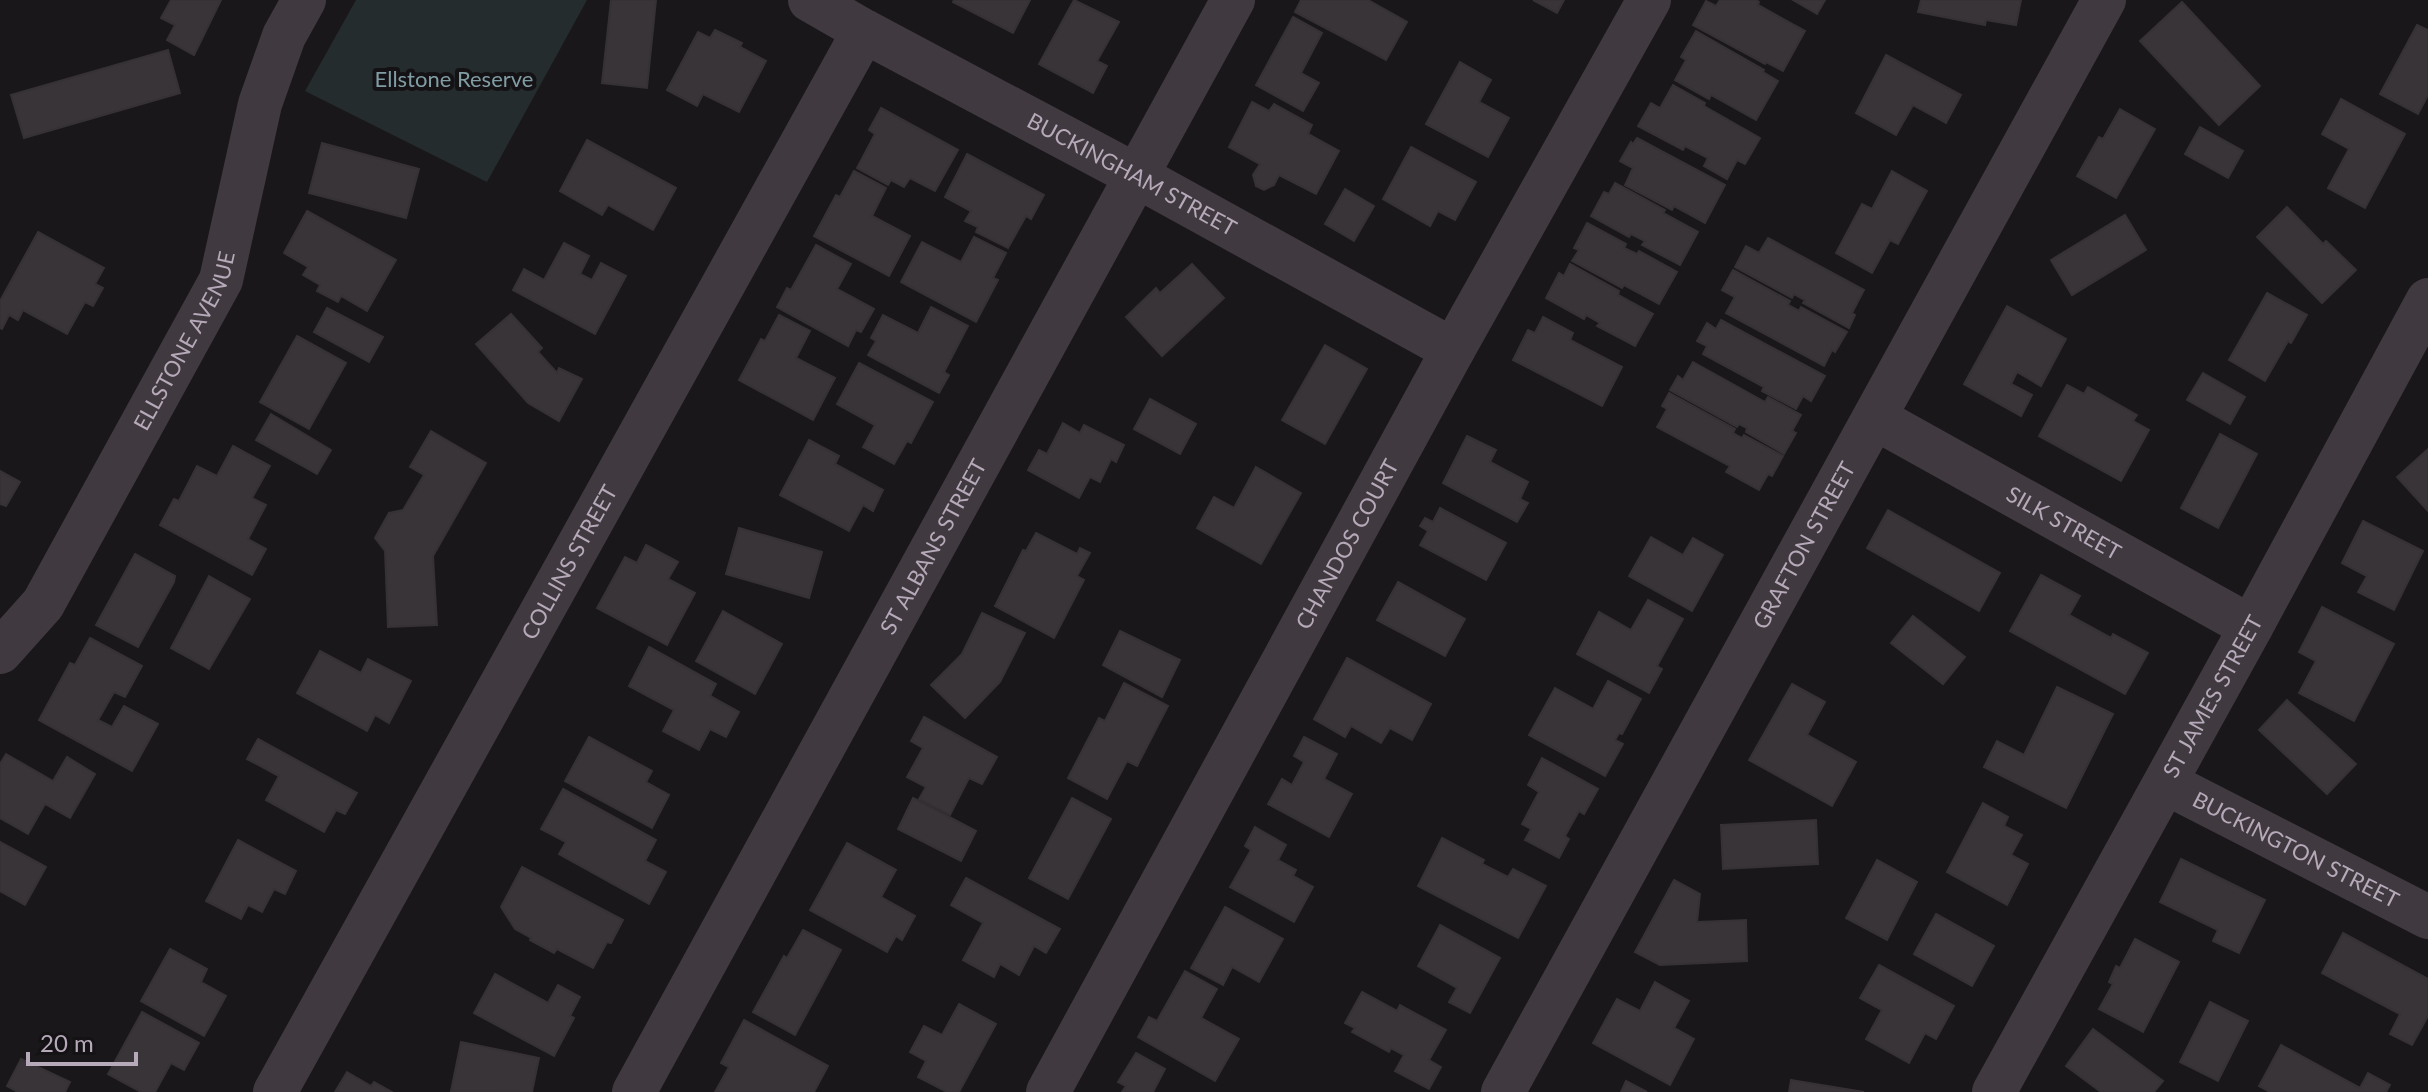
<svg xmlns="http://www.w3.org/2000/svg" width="2428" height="1092" viewBox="0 0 2428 1092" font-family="Lato,sans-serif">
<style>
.green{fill:#252c2e}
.building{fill:#383438;stroke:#353134;stroke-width:2}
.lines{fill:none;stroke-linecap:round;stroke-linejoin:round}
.minor{stroke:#403a40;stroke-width:44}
.labels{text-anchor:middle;stroke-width:8;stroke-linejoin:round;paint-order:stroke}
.park-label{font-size:22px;fill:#809da4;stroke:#141214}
.street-label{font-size:22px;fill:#b6a9b9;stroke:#141214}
</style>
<rect width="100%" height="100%" fill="#191719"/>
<!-- green -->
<polygon class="green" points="356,0 587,0 487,182 305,91"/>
<!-- building -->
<g class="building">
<polygon points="171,0 221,0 194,55 167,40 175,25 161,18"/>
<polygon points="611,0 656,0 647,88 602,83"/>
<polygon points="954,0 1030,0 1013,33 953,2"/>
<polygon points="1074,0 1119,22 1097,61 1107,66 1093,93 1039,64"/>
<polygon points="1301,0 1368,0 1407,22 1386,60 1295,12"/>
<polygon points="1533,0 1564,0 1557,13"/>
<polygon points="1720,0 1756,0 1759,2 1758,5 1805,31 1783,71 1766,62 1765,64 1693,25 1706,1 1716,6"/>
<polygon points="1793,0 1825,0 1817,14"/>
<polygon points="1921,0 2021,0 2016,25 1986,20 1985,25 1918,12"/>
<polygon points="2182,2 2260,86 2219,125 2140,41"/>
<polygon points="1293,17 1322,33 1301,73 1319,83 1303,111 1256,85"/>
<polygon points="2417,25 2428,30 2428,95 2418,114 2380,94"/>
<polygon points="715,30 742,43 740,47 766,61 739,112 703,94 697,106 667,90 698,32 710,38"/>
<polygon points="1696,31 1764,70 1763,72 1778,81 1756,120 1711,95 1709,99 1675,80 1686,60 1681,57"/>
<polygon points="168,50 180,93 24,138 11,95"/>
<polygon points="1886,55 1961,95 1946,123 1913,105 1896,135 1856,113"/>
<polygon points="1460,62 1491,80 1479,102 1509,118 1488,157 1426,124"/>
<polygon points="1673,85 1705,103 1704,106 1760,138 1745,164 1737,160 1727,179 1704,166 1708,158 1685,146 1683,150 1638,126 1651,103 1660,108"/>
<polygon points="2341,99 2405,134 2365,208 2328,188 2349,149 2322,134"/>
<polygon points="1252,102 1269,111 1274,104 1312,125 1308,134 1339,151 1316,194 1279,175 1274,185 1264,190 1256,186 1253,175 1260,164 1229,147"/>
<polygon points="881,108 958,150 935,191 910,178 904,187 891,180 888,185 857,168 875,134 869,130"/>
<polygon points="2120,109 2155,129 2116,198 2077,176 2099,137 2103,139"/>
<polygon points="2200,127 2243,151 2228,178 2185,154"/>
<polygon points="1637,138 1725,185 1705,223 1674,206 1672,210 1625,185 1633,168 1620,161 1631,142 1633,144"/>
<polygon points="587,140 676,188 653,230 608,205 602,215 560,191"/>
<polygon points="322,143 419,169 406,218 309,193"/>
<polygon points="1411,147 1476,182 1455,220 1438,211 1430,226 1383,199"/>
<polygon points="967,154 1044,195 1031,219 1026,216 1008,248 976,232 978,227 965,221 971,211 945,197"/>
<polygon points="854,171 886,188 872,216 910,236 889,276 814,236 836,195 840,197"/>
<polygon points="1892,171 1927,191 1898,244 1890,240 1872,273 1836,253 1862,204 1872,209"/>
<polygon points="1615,183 1665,210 1663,213 1698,232 1680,265 1642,245 1645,241 1631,234 1629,237 1591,216 1604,192 1609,194"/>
<polygon points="1345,189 1374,206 1354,241 1325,224"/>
<polygon points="2287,207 2323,244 2326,241 2356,270 2322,303 2257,237"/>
<polygon points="307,211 396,260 367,311 341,296 338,302 317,291 320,285 303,275 308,267 284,253"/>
<polygon points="2125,215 2146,250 2072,295 2051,260"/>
<polygon points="1587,223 1626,244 1624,248 1637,254 1639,251 1677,272 1659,304 1624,285 1622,288 1572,261 1579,250 1574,248"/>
<polygon points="38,232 104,268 95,284 103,288 93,306 85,302 67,334 23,310 18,320 9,315 2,329 0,328 0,301"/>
<polygon points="974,237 1006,253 993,278 998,280 976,322 901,282 922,242 961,262"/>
<polygon points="1768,238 1864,290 1852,313 1855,315 1849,328 1803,303 1805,300 1794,294 1792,298 1735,267 1746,246 1759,253"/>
<polygon points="564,243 589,256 580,274 592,280 601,263 626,276 595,334 513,290 524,269 544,280"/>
<polygon points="816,245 851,264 837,289 874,309 861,332 856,330 848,346 777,307 787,288 791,290"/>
<polygon points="1192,264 1224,298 1162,356 1126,317 1156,288 1160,293"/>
<polygon points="1570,264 1619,291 1618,295 1653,314 1635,346 1597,326 1600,323 1586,315 1584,319 1546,298 1559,273 1564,276"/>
<polygon points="1733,270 1790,301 1788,305 1799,311 1801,307 1847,332 1835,352 1832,350 1824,366 1726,313 1735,297 1722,290"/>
<polygon points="2267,293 2307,315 2291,343 2288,341 2265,381 2229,360"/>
<polygon points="2007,306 2066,339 2041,386 2017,372 2011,384 2032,395 2021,416 1964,384"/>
<polygon points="931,307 968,326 944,372 949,375 939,393 868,355 876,341 871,338 883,315 918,333"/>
<polygon points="327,308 383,337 369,362 314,332"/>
<polygon points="511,314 542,348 538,352 557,373 559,368 582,379 559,421 528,403 476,344"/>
<polygon points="779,315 810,331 796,358 835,378 813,420 739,380 761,339 765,341"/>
<polygon points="1543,317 1573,333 1570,340 1622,367 1602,406 1513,360 1528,330 1535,333"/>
<polygon points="1721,320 1825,376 1811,401 1803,396 1796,409 1762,391 1764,387 1703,354 1707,346 1697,341 1707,323 1716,329"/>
<polygon points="297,336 346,363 309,429 260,402"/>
<polygon points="1325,345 1367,369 1325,444 1282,420"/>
<polygon points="1693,362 1765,402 1768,397 1801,415 1792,431 1796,433 1784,454 1746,432 1747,428 1739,424 1737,427 1670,390 1678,376 1683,380"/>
<polygon points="859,363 933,402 911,443 907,441 894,464 863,447 875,425 837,404"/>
<polygon points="2203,373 2245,397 2230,424 2187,400"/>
<polygon points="2067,385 2084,394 2088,387 2137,415 2133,421 2149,430 2121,481 2039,436"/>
<polygon points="1669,393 1735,429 1733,433 1742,438 1744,435 1783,456 1772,476 1768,474 1759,490 1726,472 1730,466 1657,427 1667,409 1662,406"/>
<polygon points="1150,399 1196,424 1180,454 1134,429"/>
<polygon points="271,414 331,450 317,474 256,440"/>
<polygon points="1063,423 1080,433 1084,425 1124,445 1116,462 1111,459 1100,482 1090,477 1079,498 1028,470 1039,450 1047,454"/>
<polygon points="431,431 486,463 433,556 437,625 388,627 385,551 375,538 389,513 403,510 424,475 410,467"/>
<polygon points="2220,434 2257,454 2218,528 2181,508"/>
<polygon points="1467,436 1496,450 1490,462 1528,482 1520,499 1528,503 1517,522 1443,483"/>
<polygon points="809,440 839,456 835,464 883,490 873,511 863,505 849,531 780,495"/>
<polygon points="233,446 270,466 252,498 266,505 248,539 266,549 252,575 160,525 174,499 179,501 197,466 217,476"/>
<polygon points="2428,449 2428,511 2397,477"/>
<polygon points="1256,467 1301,493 1261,564 1197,528 1214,497 1234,508"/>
<polygon points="0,471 20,482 6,506 0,504"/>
<polygon points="1440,508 1506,543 1486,580 1420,545 1428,531 1420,526 1425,518 1433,522"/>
<polygon points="1888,510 2000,573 1979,611 1867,548"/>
<polygon points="2363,521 2423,551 2394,610 2358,592 2367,576 2342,563"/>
<polygon points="739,528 822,552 809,598 726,574"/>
<polygon points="1036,533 1077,554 1080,548 1090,553 1077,576 1084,580 1054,638 995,606 1023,550 1026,551"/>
<polygon points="1651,537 1683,555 1693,538 1723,555 1692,611 1629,576"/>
<polygon points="646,545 678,562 668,579 695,593 667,645 597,608 625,557 637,563"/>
<polygon points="135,554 175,576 174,582 138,647 96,625"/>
<polygon points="2041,575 2080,596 2069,615 2111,638 2113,634 2148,653 2125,694 2010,631"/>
<polygon points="209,576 250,599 209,669 171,648"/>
<polygon points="1398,582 1465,619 1445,656 1377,620"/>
<polygon points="1648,600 1683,619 1657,666 1662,669 1649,693 1577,654 1599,612 1631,630"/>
<polygon points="2322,607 2394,644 2354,721 2299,693 2316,661 2299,652"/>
<polygon points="723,611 782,644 755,694 696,661"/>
<polygon points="982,613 1025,633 1000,682 965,718 931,685 962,654"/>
<polygon points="1913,616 1965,657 1943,684 1891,643"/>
<polygon points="1120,631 1180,660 1162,697 1103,665"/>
<polygon points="90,638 142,666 125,697 114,692 98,720 112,727 124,706 158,724 132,771 39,720 70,663 75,665"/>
<polygon points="649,647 716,684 710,696 739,712 726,737 710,729 699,750 663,731 674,710 629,686"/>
<polygon points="320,651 361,673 368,659 411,681 389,723 375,715 367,731 297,693"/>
<polygon points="1347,658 1431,704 1412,740 1390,728 1381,743 1351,726 1345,737 1314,719"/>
<polygon points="1608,681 1641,699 1622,734 1619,733 1615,740 1623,744 1605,776 1529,735 1555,688 1593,709"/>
<polygon points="1124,683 1168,706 1137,766 1127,761 1107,799 1068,778 1099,718 1105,721"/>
<polygon points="1792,684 1825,702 1807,735 1856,762 1832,806 1749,760"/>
<polygon points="2057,687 2113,714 2066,808 1984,767 1997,741 2024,755"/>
<polygon points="2287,700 2356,764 2327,794 2259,730"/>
<polygon points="924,717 997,757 982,784 969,778 950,815 919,799 926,787 907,777 923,748 911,741"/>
<polygon points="589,737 652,771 646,782 669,795 652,828 565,781"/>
<polygon points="1304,737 1337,754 1324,779 1352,794 1329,837 1268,804 1282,779 1292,785 1304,762 1294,756"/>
<polygon points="258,739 357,793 345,814 336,810 324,832 266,800 279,776 247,759"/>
<polygon points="6,754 53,781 67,757 95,774 70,818 45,804 28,834 0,818 0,764"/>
<polygon points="1542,758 1598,789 1584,814 1579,811 1565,836 1569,839 1559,858 1525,840 1531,829 1522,824 1539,792 1528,785"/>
<polygon points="563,789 656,840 645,861 666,872 649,904 559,854 566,842 541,829"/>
<polygon points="913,798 976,831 961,861 898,829"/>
<polygon points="1072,798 1111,819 1068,899 1029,878"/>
<polygon points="1983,803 2008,817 2004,826 2022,835 2011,855 2028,864 2007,905 1947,872"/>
<polygon points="1816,820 1818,864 1723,869 1721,825"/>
<polygon points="1255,827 1286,845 1278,860 1296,870 1293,876 1313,887 1294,922 1230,887 1251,850 1245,846"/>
<polygon points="1442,838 1484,860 1482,864 1508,877 1513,869 1546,886 1518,938 1418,886"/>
<polygon points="238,840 296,871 285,894 274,889 262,912 248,905 241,919 206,901"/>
<polygon points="0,842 46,867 25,905 0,891"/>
<polygon points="847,843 896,870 881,897 915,916 902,940 896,936 887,952 810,910"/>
<polygon points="2181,859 2265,900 2239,953 2213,941 2218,930 2160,902"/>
<polygon points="1877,860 1917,882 1887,940 1846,918"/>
<polygon points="522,867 623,920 611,943 607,942 593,968 557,949 554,953 530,940 531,938 515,929 501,907"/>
<polygon points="966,878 1060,929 1046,953 1034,946 1019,975 1000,964 994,977 963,960 983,923 951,905"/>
<polygon points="1674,880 1700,894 1697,922 1746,920 1747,961 1660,965 1635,952"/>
<polygon points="1225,907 1283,939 1259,982 1232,967 1223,985 1191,968"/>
<polygon points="1936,914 1994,946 1972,986 1914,954"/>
<polygon points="1440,925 1500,958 1470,1013 1449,1002 1457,988 1418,966"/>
<polygon points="803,930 841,950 795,1035 753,1012 784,956 787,958"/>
<polygon points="2343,933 2428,979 2428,1016 2412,1045 2390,1034 2400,1014 2322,973"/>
<polygon points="2135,939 2179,962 2143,1032 2099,1009 2113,984 2109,982 2116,966 2120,968"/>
<polygon points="170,949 207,969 201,982 226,996 204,1036 141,1001"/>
<polygon points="1879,965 1954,1006 1936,1039 1925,1033 1909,1063 1866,1039 1882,1010 1860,998"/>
<polygon points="1185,971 1217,989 1201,1018 1239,1039 1215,1081 1138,1037 1149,1017 1157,1021"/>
<polygon points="495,974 548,1003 558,985 580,997 570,1016 574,1018 554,1056 474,1013"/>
<polygon points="1655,982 1689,1001 1674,1028 1694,1039 1670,1085 1593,1043 1617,999 1640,1011"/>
<polygon points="1362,992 1397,1011 1400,1005 1446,1030 1429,1060 1441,1067 1429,1089 1395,1071 1404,1055 1391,1048 1389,1052 1352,1032 1355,1028 1345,1023"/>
<polygon points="2210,1002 2248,1021 2218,1081 2180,1062"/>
<polygon points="959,1004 996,1024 959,1092 947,1092 918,1077 926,1061 910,1052 924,1026 942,1035"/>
<polygon points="142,1012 199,1043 184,1070 171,1063 155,1092 141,1092 108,1074"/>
<polygon points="744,1020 828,1066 814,1092 715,1092 729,1067 721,1063"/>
<polygon points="2093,1029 2163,1081 2154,1092 2101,1092 2066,1066"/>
<polygon points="461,1042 539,1058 532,1092 451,1091"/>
<polygon points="2281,1045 2360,1088 2368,1073 2390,1085 2386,1092 2270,1092 2259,1086"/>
<polygon points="1136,1053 1165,1069 1153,1092 1122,1092 1126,1086 1118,1082"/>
<polygon points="21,1059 70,1082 65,1092 18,1092 7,1086"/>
<polygon points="347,1072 371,1086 374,1082 392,1092 335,1092"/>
<polygon points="1791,1080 1864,1092 1789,1092"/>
<polygon points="1626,1081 1647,1092 1621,1092"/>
</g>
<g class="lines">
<!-- minor -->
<g class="minor">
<path id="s1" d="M810,0L864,31L1137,176L1453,350"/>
<path id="s2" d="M1875,418L2251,627"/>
<path id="s3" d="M0,652L43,604L221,280L260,104L284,36L304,0"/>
<path id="s4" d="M2166,783L2428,917"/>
<path id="s5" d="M275,1092L864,31"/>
<path id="s6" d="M634,1092L1233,0"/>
<path id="s7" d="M1048,1092L1453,350L1649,0"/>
<path id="s8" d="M1503,1092L2104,0"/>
<path id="s9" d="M1994,1092L2251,627L2428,300"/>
</g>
</g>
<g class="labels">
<!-- park labels -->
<g class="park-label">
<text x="454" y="87">Ellstone Reserve</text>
</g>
<!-- street labels -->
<g class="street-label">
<text dy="8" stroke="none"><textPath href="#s1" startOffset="366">BUCKINGHAM STREET</textPath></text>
<text dy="8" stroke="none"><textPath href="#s3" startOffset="364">ELLSTONE AVENUE</textPath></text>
<text dy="8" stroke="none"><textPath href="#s2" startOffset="216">SILK STREET</textPath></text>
<text dy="8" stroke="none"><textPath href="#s7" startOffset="624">CHANDOS COURT</textPath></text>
<text dy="8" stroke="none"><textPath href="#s6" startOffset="622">ST ALBANS STREET</textPath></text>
<text dy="8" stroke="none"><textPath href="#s8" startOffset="624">GRAFTON STREET</textPath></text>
<text dy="8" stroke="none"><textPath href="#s5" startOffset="606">COLLINS STREET</textPath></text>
<text dy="8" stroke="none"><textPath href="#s9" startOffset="452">ST JAMES STREET</textPath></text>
<text dy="8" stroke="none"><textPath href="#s4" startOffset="146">BUCKINGTON STREET</textPath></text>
</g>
</g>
<!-- scale -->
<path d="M28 1052v12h108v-12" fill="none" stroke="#b6a9b9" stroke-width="4"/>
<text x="40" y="1052" font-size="24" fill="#b6a9b9" stroke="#141214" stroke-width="6" paint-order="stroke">20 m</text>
</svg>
